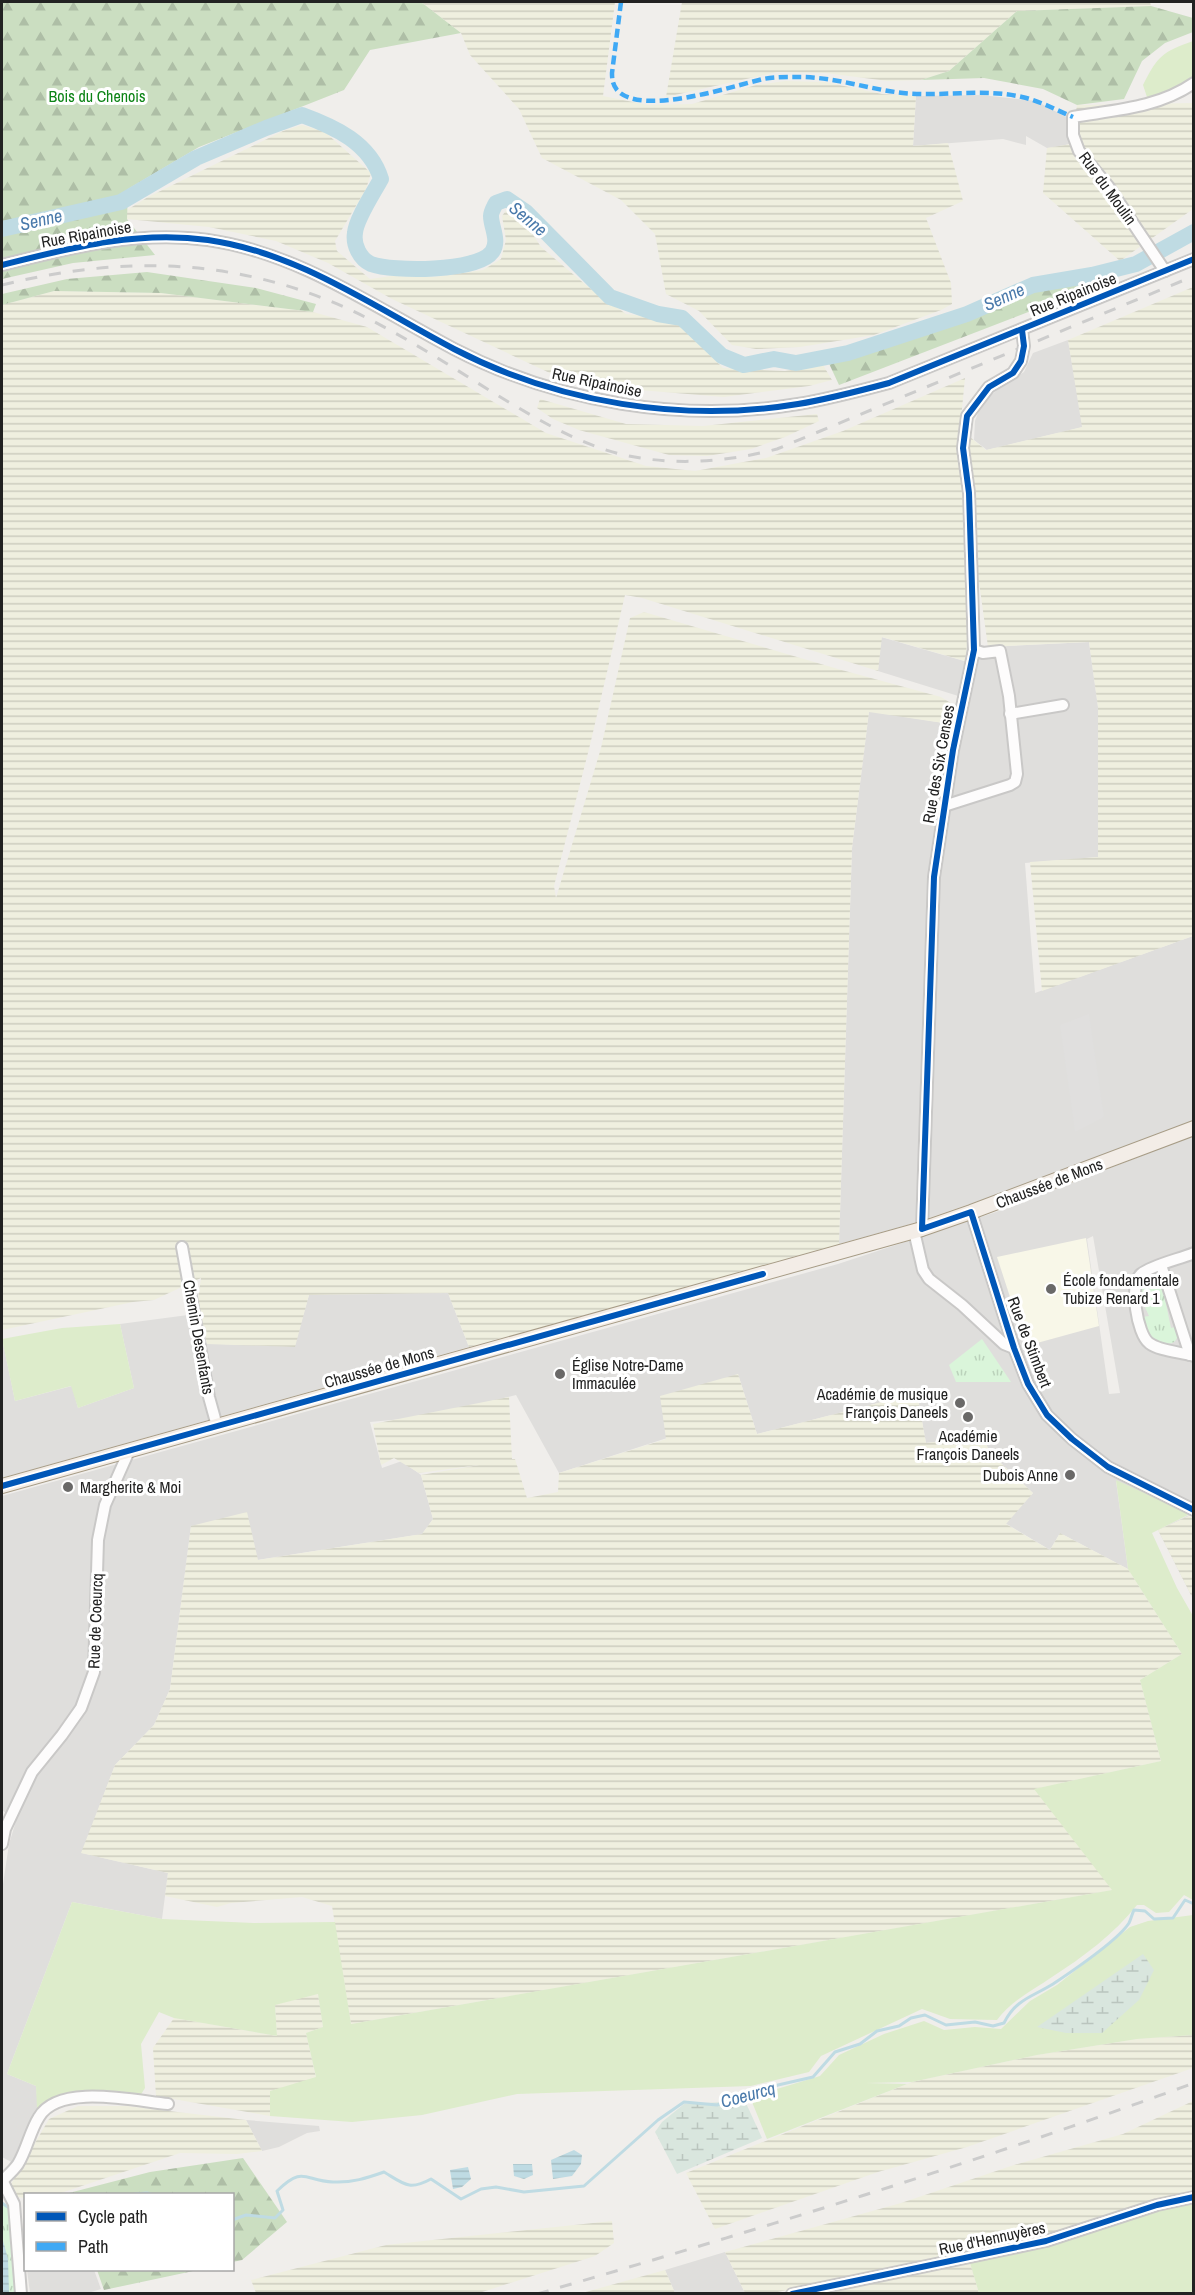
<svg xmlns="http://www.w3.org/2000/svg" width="1195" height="2295" viewBox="0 0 1195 2295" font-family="'Archivo Narrow',sans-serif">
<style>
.residential{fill:#dfdedc;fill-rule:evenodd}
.education{fill:#f8f7e8}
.farmland{fill:url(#farmland-rules)}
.grass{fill:#ddeccb}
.forest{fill:url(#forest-firs)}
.wetland{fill:url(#wetland-marsh)}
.park{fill:url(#park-tufts)}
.parking{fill:#e0dfde}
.water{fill:url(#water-rules)}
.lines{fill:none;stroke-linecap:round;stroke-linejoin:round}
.stream{stroke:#bfdbe3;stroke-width:3}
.river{stroke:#bfdbe3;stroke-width:16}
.minor-casing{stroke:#c9c8c7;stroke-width:14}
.major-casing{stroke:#a79c86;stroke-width:16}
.minor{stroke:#fdfcfc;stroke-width:10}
.major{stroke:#f3ede7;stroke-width:14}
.rail{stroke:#ccc;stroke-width:3;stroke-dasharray:12 12;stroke-linecap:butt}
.quiet{stroke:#3fa9f5;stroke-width:4.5;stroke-dasharray:9 4.5;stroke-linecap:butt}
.cycleway-casing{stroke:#fff;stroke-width:10}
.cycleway{stroke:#0057b8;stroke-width:6}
.poi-dot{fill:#6a6968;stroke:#fff;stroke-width:2}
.labels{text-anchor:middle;stroke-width:6;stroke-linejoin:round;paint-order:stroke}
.park-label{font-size:16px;fill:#0c8416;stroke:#fff}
.street-label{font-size:16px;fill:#222;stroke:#fff}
.poi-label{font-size:16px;fill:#222;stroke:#fff;text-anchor:start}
.water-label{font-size:18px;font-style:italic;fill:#4a7aab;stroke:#fff}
</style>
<defs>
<pattern id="farmland-rules" width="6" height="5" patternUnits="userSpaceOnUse" patternTransform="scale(1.5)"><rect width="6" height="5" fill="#efefdf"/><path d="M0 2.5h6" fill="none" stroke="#cdcdbf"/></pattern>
<pattern id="forest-firs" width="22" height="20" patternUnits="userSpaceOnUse" patternTransform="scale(1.5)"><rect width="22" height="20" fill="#cbdec1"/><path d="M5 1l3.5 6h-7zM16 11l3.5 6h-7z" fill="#aebea6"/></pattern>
<pattern id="wetland-marsh" width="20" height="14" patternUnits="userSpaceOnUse" patternTransform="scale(1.5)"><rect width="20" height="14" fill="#d9e6de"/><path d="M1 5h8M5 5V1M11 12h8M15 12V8" fill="none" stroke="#bac5be"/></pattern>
<pattern id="park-tufts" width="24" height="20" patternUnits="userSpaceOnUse" patternTransform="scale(1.5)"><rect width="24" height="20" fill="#daf5da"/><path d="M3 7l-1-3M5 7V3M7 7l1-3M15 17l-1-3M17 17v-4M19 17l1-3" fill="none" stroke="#bbd2bb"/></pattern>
<pattern id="water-rules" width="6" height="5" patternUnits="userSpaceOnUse" patternTransform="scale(1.5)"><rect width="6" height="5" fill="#bfdbe3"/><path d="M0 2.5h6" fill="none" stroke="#a4bcc2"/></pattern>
</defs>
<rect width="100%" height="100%" fill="#f0eeeb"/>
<!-- residential -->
<g class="residential">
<polygon points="981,95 1036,101 1068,118 1071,144 1047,148 1026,136 1026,145 1003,139 913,146 916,96"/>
<polygon points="1068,340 1083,427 987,450 974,440 975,421 982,403 997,390 1024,372 1033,353"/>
<polygon points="881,637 964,661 968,644 988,647 1089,642 1098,707 1098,857 1025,863 1035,993 1193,936 1193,1121 1028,1184 911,1224 839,1244 852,848 869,711 950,724 961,728 968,699 878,671"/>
<path d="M1193,1136V1599L1158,1530L1189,1515L1116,1481L1128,1569L1060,1533L1050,1550L1005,1523L1033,1493L989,1452L984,1436L926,1443L917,1393L757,1434L738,1374L667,1438L559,1473L516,1395L449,1411L402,1419L370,1422L382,1468L402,1461L421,1475L433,1519L422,1534L257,1560L191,1526L170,1689L154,1725L115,1765L82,1853L168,1873L162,1919L72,1902L7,2074L36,2086L39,2117L17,2165L2,2157V1891L9,1844L16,1821L2,1810V1496L838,1264L996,1212ZM1093,1236L1120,1393L1109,1394L1087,1239Z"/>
<polygon points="448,1293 469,1347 2,1478 2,1338 15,1401 72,1386 78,1408 134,1388 120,1324 188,1315 197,1343 294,1347 309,1295"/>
<polygon points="246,2120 319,2126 320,2131 307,2133 279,2147 262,2151"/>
<polygon points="725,2252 745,2293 675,2293 665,2270"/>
<polygon points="27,2270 94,2270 101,2289 88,2293 30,2293"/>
</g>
<!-- education -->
<polygon class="education" points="1086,1238 1099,1326 1026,1346 997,1257"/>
<!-- farmland -->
<g class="farmland">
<polygon points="421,2 615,2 603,96 648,105 692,104 756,85 785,81 825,82 882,94 916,96 913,146 948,143 963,201 926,218 951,283 952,304 941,310 874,335 800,347 756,349 732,345 699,311 666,294 655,234 621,200 542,158 519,109 470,55 461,33"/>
<polygon points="682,2 1150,2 1151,6 1017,11 949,71 921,80 888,81 825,73 777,72 666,97"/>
<polygon points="1193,103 1193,209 1120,261 1043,193 1047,148 1071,144 1077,105"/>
<polygon points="302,125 325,132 371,173 366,189 335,241 337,251 370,279 392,276 434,277 483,270 501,259 506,240 502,216 507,209 521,216 541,247 587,286 626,314 658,318 680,325 723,368 785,371 823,365 832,380 809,386 724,397 627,389 552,374 392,299 328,263 276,241 209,227 127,219 127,210 148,197 283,131"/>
<polygon points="1193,287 1193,936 1042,991 1030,862 1098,857 1098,707 1089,642 988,647 979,582 969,583 969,629 965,661 882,637 878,671 642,598 625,595 590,745 554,886 556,898 601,748 630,618 644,612 838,669 941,697 954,705 950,724 869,712 852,848 839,1244 469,1347 448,1293 309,1295 295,1347 207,1344 198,1299 201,1278 154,1300 133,1302 2,1330 2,305 54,291 161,293 313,312 367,327 546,433 646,466 695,471 766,458 843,431 965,378 960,429 986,450 1082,427 1068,340"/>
<polygon points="540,399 626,424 703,426 817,414 819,421 785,437 751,449 707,456 669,455 579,430 553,419 537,408"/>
<polygon points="738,1374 757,1434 917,1393 926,1443 984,1436 989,1452 1033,1493 1006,1524 1050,1550 1060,1533 1128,1569 1182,1654 1140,1680 1161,1761 1035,1789 1113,1890 351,2024 332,1906 302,1897 231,1903 217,1907 165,1896 168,1873 81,1853 115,1765 154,1725 170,1689 191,1526 247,1512 258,1560 422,1534 433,1519 421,1475 479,1465 419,1473 394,1458 381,1465 373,1424 509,1397 512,1459 515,1459 527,1498 558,1492 559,1473 666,1439 660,1396"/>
<polygon points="1191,1515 1194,1516 1193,1599 1158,1530"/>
<polygon points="318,1994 323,2027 306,2033 316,2078 271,2091 270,2116 156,2096 153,2048 174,2018 277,2036 275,2004"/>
<polygon points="1193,2035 1193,2068 967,2147 878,2172 715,2229 686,2173 912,2082 1037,2055 1137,2039"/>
<polygon points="1193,2101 1193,2193 1174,2196 1042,2236 773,2293 745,2293 725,2252 901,2203 1014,2165 1123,2134"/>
<polygon points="78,2106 126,2106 246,2120 262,2151 237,2154 180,2153 58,2194 26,2194 25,2198 18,2197 11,2184 49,2119"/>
<polygon points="612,2221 614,2243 595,2256 479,2293 256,2293 251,2280 386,2245"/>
<polygon points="970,2263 979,2293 824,2294 847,2288"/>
<polygon points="665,2270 675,2293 582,2293"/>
</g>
<!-- grass -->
<g class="grass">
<path d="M1193,41V79C1180,87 1163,99 1147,97L1143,85C1158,55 1163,52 1193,41Z"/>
<polygon points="120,1324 134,1388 78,1408 71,1386 15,1401 2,1339 62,1328"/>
<path d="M1116,1480L1190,1514L1152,1533L1177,1588L1193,1616V1900L1184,1895L1169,1912L1156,1913L1144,1905H1137C1114,1934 1083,1957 1052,1977C1033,1990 1011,2001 997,2020L950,2019L922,2009L821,2056L809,2072L751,2086L517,2094L422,2115L352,2122L270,2116V2091L316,2077L306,2033L323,2027L318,1994L275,2005L277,2036L174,2018L159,2012L141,2044L145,2088L140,2096L91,2090L58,2097L37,2109L36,2086L7,2074L72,1902L162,1919L254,1923L335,1922L351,2024L1112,1890L1034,1789L1161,1761L1140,1680L1182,1654L1128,1569Z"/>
<polygon points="1193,1915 1193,2035 1137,2039 1037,2055 912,2082 866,2083 907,2084 767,2139 750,2097 820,2076 839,2055 884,2034 924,2021 944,2030 975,2027 1001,2029 1030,2001 1057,1985 1130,1927 1148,1921"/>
<path d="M1193,2203V2293H979L970,2263C1014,2254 1058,2244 1100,2230C1132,2220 1161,2208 1193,2203Z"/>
</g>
<!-- forest -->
<g class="forest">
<polygon points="2,2 421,2 461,33 370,50 344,90 199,147 128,189 127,219 155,255 73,263 2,279"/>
<polygon points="1151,6 1193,18 1193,32 1165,43 1142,61 1124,99 1077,105 1043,89 984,78 921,80 949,71 1017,11"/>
<polygon points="147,272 256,288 316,304 313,312 161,293 54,291 2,305 2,294 67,279"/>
<polygon points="1109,281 839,385 826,357 1033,289"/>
<polygon points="243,2158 287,2222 242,2260 233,2262 232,2194 65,2194 150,2172"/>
<polygon points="97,2270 198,2270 104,2290"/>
</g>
<!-- wetland -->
<g class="wetland">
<polygon points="1143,1954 1154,1970 1139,2000 1102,2033 1066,2033 1037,2027"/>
<polygon points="745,2101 762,2138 677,2174 655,2132 662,2122 684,2104"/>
</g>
<!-- park -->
<g class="park">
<path d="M1152,1273L1160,1275L1171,1328L1178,1326C1181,1350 1162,1345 1149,1338L1142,1317L1149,1316L1139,1294L1141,1279Z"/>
<polygon points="982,1339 1011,1382 956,1382 949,1365"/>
<polygon points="2,2203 15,2215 21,2293 2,2293"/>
</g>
<!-- parking -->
<polygon class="parking" points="1089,1014 1104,1117 1075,1132 1060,1025"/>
<!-- water -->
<g class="water">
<polygon points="574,2150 582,2155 581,2164 572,2176 553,2179 551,2160"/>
<polygon points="513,2164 532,2164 533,2175 524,2179 514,2176"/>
<polygon points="468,2167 471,2179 462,2187 453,2189 450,2170"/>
<polygon points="2,2237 8,2259 9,2293 2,2293"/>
</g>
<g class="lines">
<!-- stream -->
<g class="stream">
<polyline points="135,2194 147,2193 151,2194"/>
<polyline points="2,2203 12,2210"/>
<path d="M232,2220L246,2215L275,2218L283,2210L277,2191C304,2165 304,2181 333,2182C352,2183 367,2178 384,2172C404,2184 409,2191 431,2179L461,2199L481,2189L496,2187L524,2192L584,2186L658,2120L684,2102L717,2105L778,2085L813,2077L835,2052L860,2044L877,2031L899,2026L911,2018L925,2015L946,2025L975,2022L993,2026L1004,2023C1016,1999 1032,1997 1053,1984C1071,1972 1118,1940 1129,1923C1131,1919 1132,1914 1134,1910L1145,1911L1154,1919L1173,1918L1185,1900L1194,1904"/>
</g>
<!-- river -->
<path class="river" d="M2,229L121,202L196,158L266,128L302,115C335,127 370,143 381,179C374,192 356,219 355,233C353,245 360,259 371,264C393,272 477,272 492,252C500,241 491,227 491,216C491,212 494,207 496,203L507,199L526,212L610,297L658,314L682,318L722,356L744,365L774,359L796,363L848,353L967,314L1033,285L1092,275L1136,264L1194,232"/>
<!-- minor casing -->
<g class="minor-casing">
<g id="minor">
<path d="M2,265C70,248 137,230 208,240C299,253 374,307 454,349C558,403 683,423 798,404C829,399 859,391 889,383L1194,259"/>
<path d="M1165,271L1108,186L1079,151L1073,135V117C1114,110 1158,108 1194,83"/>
<polyline points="1010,714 1063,705"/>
<polyline points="944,806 1010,785 1015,782 1017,774 1009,696 1000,651 983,653 974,650"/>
<polyline points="971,1212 1014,1348 1028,1384 1047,1415 1072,1439 1108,1467 1194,1510"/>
<polyline points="922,1229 934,877 953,750 974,650 969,493 963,448 967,416 989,387 1013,373 1021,361 1024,346 1022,330"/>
<polyline points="914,1231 923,1270 929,1279 962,1305 1004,1344 1014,1348"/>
<polyline points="182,1247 209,1397 217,1426"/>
<path d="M1194,1253C1180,1259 1152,1265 1141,1274C1129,1284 1137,1334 1149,1343C1159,1351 1181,1352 1194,1356"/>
<polyline points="1161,1265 1190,1355"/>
<polyline points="2,1844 5,1829 32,1772 62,1735 81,1708 94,1672 98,1540 105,1505 129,1451"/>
<polyline points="2,2180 14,2204 21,2294"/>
<path d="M2,2181C8,2175 14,2170 18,2164C27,2149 30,2131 39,2117C59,2083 135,2101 168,2104"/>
<polyline points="792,2294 1046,2241 1157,2205 1194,2197"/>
</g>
</g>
<!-- major casing -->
<g class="major-casing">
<polyline id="major" points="2,1486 922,1229 971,1212 1194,1128"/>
</g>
<!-- minor -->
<use href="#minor" class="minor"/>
<!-- major -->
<use href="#major" class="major"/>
<!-- rail -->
<g class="rail">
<path d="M2,285C119,256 231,257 344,307C397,331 447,364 497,395C537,419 578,444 624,455C675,466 727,462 777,449L1194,276"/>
<path d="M537,2294C758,2230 978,2162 1194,2083"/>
</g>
<!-- quiet -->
<path class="quiet" d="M621,2L612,73C612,80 613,85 617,90C641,117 733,86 763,79C774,77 785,77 795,77C832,76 867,89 903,93C942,97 983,88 1022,97C1040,101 1056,110 1073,117"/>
<!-- cycleway casing -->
<g class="cycleway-casing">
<g id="cycleway">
<path d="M2,265C70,248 137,230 208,240C299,253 374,307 454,349C558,403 683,423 798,404C829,399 859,391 889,383L1194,259"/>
<polyline points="1022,330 1024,346 1021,361 1013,373 989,387 967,416 963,448 969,493 974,650 953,750 934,877 922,1229 971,1212 1014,1348 1028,1384 1047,1415 1072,1439 1108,1467 1194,1510"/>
<polyline points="2,1486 763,1274"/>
<polyline points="792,2294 1046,2241 1157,2205 1194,2197"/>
</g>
</g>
<!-- cycleway -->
<use href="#cycleway" class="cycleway"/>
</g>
<!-- markers -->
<g class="poi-dot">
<circle cx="1051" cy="1289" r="6"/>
<circle cx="560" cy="1374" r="6"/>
<circle cx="960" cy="1403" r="6"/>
<circle cx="968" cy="1417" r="6"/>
<circle cx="1070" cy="1475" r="6"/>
<circle cx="68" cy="1487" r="6"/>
</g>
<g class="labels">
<!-- park labels -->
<g class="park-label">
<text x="97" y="102">Bois du Chenois</text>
</g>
<!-- street labels -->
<g class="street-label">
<text transform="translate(1108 188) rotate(54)" y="6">Rue du Moulin</text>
<text transform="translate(86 234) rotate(-10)" y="6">Rue Ripainoise</text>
<text transform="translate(1073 294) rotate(-22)" y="6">Rue Ripainoise</text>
<text transform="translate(597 382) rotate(12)" y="6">Rue Ripainoise</text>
<text transform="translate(938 764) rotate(-80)" y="6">Rue des Six Censes</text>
<text transform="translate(1049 1183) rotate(-21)" y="6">Chaussée de Mons</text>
<text transform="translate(199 1337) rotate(80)" y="6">Chemin Desenfants</text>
<text transform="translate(1030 1342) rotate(69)" y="6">Rue de Stimbert</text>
<text transform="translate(379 1367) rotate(-16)" y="6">Chaussée de Mons</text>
<text transform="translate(95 1621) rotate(-88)" y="6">Rue de Coeurcq</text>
<text transform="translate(992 2238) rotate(-12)" y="6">Rue d'Hennuyères</text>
</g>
<!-- poi labels -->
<g class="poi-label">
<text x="1063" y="1286">École fondamentale<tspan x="1063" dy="18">Tubize Renard 1</tspan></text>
<text x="572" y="1371">Église Notre-Dame<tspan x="572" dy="18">Immaculée</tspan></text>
<text x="948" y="1400" text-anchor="end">Académie de musique<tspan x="948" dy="18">François Daneels</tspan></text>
<text x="968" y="1442" text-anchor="middle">Académie<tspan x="968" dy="18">François Daneels</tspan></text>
<text x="1058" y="1481" text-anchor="end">Dubois Anne</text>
<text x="80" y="1493">Margherite &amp; Moi</text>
</g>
<!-- water labels -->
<g class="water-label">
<text transform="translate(528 219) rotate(40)" y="6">Senne</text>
<text transform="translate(41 220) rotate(-13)" y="6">Senne</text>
<text transform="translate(1004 297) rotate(-24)" y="6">Senne</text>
<text transform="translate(748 2095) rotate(-15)" y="6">Coeurcq</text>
</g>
</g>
<!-- border -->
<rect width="1195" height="2295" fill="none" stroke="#222222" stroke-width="6"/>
<!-- legend -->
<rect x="24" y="2193" width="210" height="78" fill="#ffffff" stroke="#a7a7a7" stroke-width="1.5"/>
<rect x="36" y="2212" width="30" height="9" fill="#0057b8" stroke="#a7a7a7" stroke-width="1.5"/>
<text x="78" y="2223" font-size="18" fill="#222222">Cycle path</text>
<rect x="36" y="2242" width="30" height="9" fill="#3fa9f5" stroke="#a7a7a7" stroke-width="1.5"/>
<text x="78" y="2253" font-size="18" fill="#222222">Path</text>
</svg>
